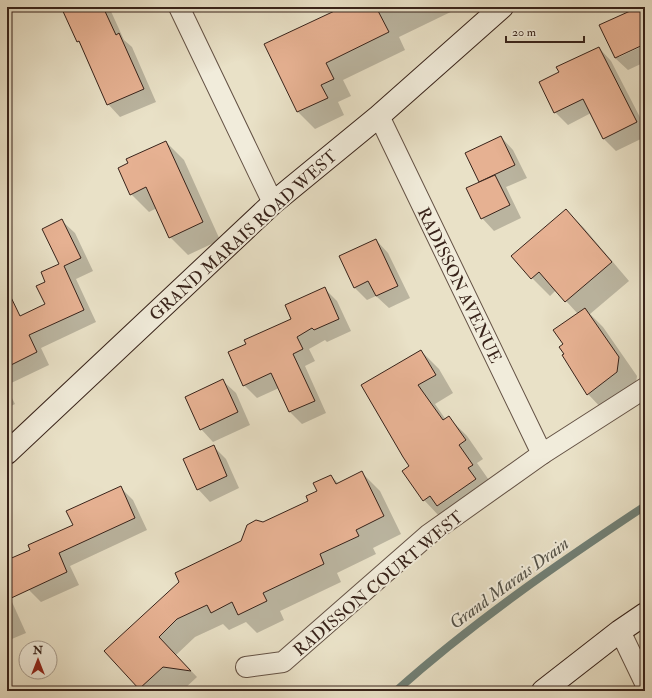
<svg xmlns="http://www.w3.org/2000/svg" width="652" height="698" viewBox="0 0 652 698" font-family="'IM FELL Double Pica',serif">
<style>
.shadow{fill:#0003}
.lines{fill:none;stroke-linecap:round;stroke-linejoin:round}
.stream{stroke:#718076;stroke-width:8}
.building{fill:#e6b192;stroke:#38231a}
.street-casing{stroke:#645245;stroke-width:22}
.secondary-casing{stroke:#38231a;stroke-width:24}
.street{stroke:#f1ecdb;stroke-width:20}
.secondary{stroke:#f1ecdb;stroke-width:22}
.labels{text-anchor:middle;stroke-width:4;stroke-linejoin:round;paint-order:stroke}
.street-label{font-size:17px;fill:#38231a;stroke:#f1ecdb}
.water-label{font-size:18px;font-style:italic;fill:#545248;stroke:#f1ecdb}
</style>
<rect width="100%" height="100%" fill="#e9e1c7"/>
<filter id="stains"><feTurbulence type="fractalNoise" baseFrequency=".005" numOctaves="4"/><feColorMatrix values="0 0 0 0 .2 0 0 0 0 .09 0 0 0 0 .02 0 0 0 .5 -.17"/></filter>
<radialGradient id="worn" r=".72"><stop offset=".6" stop-color="#630" stop-opacity="0"/><stop offset="1" stop-color="#630" stop-opacity=".3"/></radialGradient>
<!-- shadow -->
<g class="shadow">
<polygon points="62,7 109,7 124,40 132,47 156,102 120,117 108,104 81,45 78,41"/>
<polygon points="256,7 270,7 261,11"/>
<polygon points="339,7 461,7 399,37 405,50 343,80 351,96 338,102 344,115 315,129 298,112 266,45 341,9"/>
<polygon points="630,7 645,7 645,43 619,55 619,57 645,45 645,62 628,70 615,58 600,26 632,11"/>
<polygon points="599,48 611,61 645,127 645,137 616,151 604,139 591,113 568,125 555,112 560,72"/>
<polygon points="501,137 513,150 527,178 506,187 521,218 494,231 482,218 481,182 480,181"/>
<polygon points="166,142 184,160 220,240 188,255 170,237 157,208 149,212 131,194 129,163"/>
<polygon points="566,210 584,228 629,281 590,314 603,327 637,376 635,390 605,412 588,394 565,354 564,344 578,314 556,290 550,296 532,278"/>
<polygon points="62,221 75,233 93,271 76,279 96,322 41,348 49,365 7,385 7,323 46,305 46,282 60,264"/>
<polygon points="376,240 388,253 410,298 389,308 376,296 367,300 354,287"/>
<polygon points="324,288 337,301 351,331 327,342 325,340 309,349 315,361 305,366 326,413 302,424 290,412 279,388 257,398 244,385 247,345 293,319"/>
<polygon points="421,351 439,369 453,393 435,404 446,420 449,418 467,436 483,459 477,463 491,483 441,518 424,500 410,466"/>
<polygon points="223,381 236,393 250,425 213,442 201,429"/>
<polygon points="7,388 15,404 7,408"/>
<polygon points="213,446 226,459 239,488 210,502 198,489"/>
<polygon points="362,473 380,491 401,534 373,548 376,554 337,573 341,582 280,611 284,620 257,633 246,622 229,630 223,624 195,637 176,655 197,677 182,691 142,691 105,651 263,523 310,501 331,476 339,484"/>
<polygon points="120,487 133,500 147,530 70,566 79,585 41,602 29,590 74,526"/>
<polygon points="7,597 12,602 26,633 7,641"/>
</g>
<g class="lines">
<!-- stream -->
<path class="stream" d="M396,691C473,622 559,563 645,506"/>
</g>
<!-- building -->
<g class="building">
<polygon points="61,7 103,7 116,35 119,33 144,89 107,105 79,41 77,42"/>
<polygon points="343,7 376,7 389,32 326,63 334,79 321,85 328,98 297,112 264,44"/>
<polygon points="639,7 645,7 645,44 615,58 599,25"/>
<polygon points="599,47 637,122 603,139 583,99 554,113 539,82 559,72 556,67"/>
<polygon points="501,136 515,165 479,182 465,153"/>
<polygon points="166,141 203,222 169,238 146,187 130,195 118,168 128,163 126,159"/>
<polygon points="495,175 510,205 481,219 466,188"/>
<polygon points="566,209 612,262 565,302 539,272 531,279 511,256"/>
<polygon points="62,219 81,258 64,266 84,310 29,335 37,352 7,367 7,289 20,316 45,304 36,286 45,282 41,272 59,264 42,229"/>
<polygon points="376,239 398,286 376,296 368,281 354,288 339,256"/>
<polygon points="325,287 339,319 314,330 312,328 297,337 303,349 293,354 315,401 289,412 271,373 243,386 228,352 246,344 244,340 291,319 285,305"/>
<polygon points="585,308 619,357 617,372 587,395 562,355 564,354 559,347 563,344 553,330"/>
<polygon points="421,350 436,375 418,385 443,420 449,416 466,440 459,445 473,465 468,468 476,479 437,506 430,496 423,501 402,471 409,466 403,457 361,385"/>
<polygon points="223,379 238,412 200,430 185,397"/>
<polygon points="214,445 227,476 197,490 183,459"/>
<polygon points="362,471 384,516 356,530 359,536 320,554 324,564 263,593 267,601 238,615 232,602 211,613 207,605 177,619 159,637 191,671 163,667 139,689 104,651 179,582 175,573 241,541 247,525 256,520 263,522 308,501 306,496 317,491 313,483 331,475 336,484"/>
<polygon points="121,486 135,518 59,553 67,572 7,600 7,560 30,550 28,545 73,525 66,511"/>
</g>
<g class="lines">
<!-- street casing -->
<g class="street-casing">
<g id="street">
<polyline points="179,7 273,203"/>
<polyline points="379,116 542,454"/>
<polyline points="620,631 645,683"/>
<polyline points="246,667 283,662 428,535 542,454 645,388"/>
</g>
</g>
<!-- secondary casing -->
<g class="secondary-casing">
<g id="secondary">
<polyline points="7,453 273,203 379,116 502,7"/>
<polyline points="543,691 620,631 645,614"/>
</g>
</g>
<!-- street -->
<use href="#street" class="street"/>
<!-- secondary -->
<use href="#secondary" class="secondary"/>
</g>
<g class="labels">
<!-- street labels -->
<g class="street-label">
<text transform="translate(243 235) rotate(-42)" y="6">GRAND MARAIS ROAD WEST</text>
<text transform="translate(460 285) rotate(64)" y="6">RADISSON AVENUE</text>
<text transform="translate(378 583) rotate(-40)" y="6">RADISSON COURT WEST</text>
</g>
<!-- water labels -->
<g class="water-label">
<text transform="translate(509 583) rotate(-36)" y="6">Grand Marais Drain</text>
</g>
</g>
<!-- margin -->
<rect width="652" height="698" fill="none" stroke="#e9e1c7" stroke-width="24"/>
<rect x="8" y="8" width="636" height="682" fill="none" stroke="#38231a" stroke-width="2"/>
<rect x="12" y="12" width="628" height="674" fill="none" stroke="#38231a"/>
<!-- north arrow -->
<g transform="translate(38 660)"><circle r="19" fill="#f1ecdb" stroke="#a79c8e"/>
<path d="M0-3L7 15L0 10L-7 15Z" fill="#8f2418"/>
<text y="-6" font-size="11" font-weight="bold" text-anchor="middle" fill="#38231a">N</text>
</g>
<!-- scale -->
<path d="M506 36v6h78v-6" fill="none" stroke="#38231a" stroke-width="2"/>
<text x="512" y="36" font-size="12" fill="#38231a" stroke="#f1ecdb" stroke-width="3" paint-order="stroke">20 m</text>
<rect width="100%" height="100%" filter="url(#stains)"/>
<rect width="100%" height="100%" fill="url(#worn)"/>
</svg>
